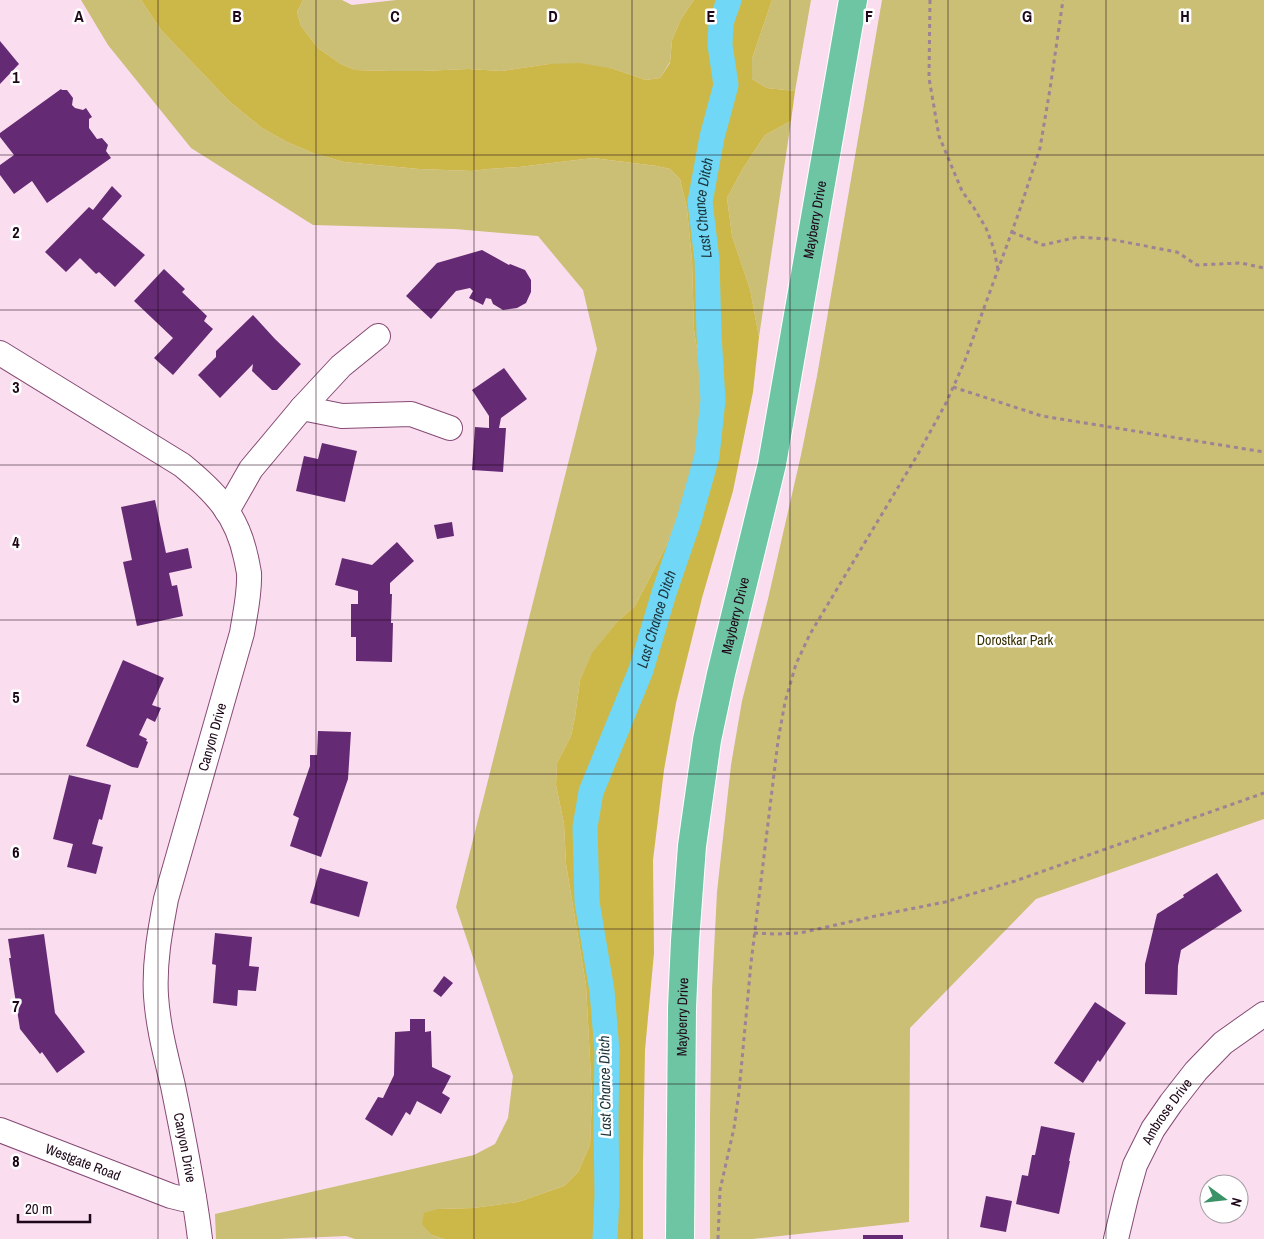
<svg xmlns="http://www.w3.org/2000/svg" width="1264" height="1239" viewBox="0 0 1264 1239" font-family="'Archivo Narrow',sans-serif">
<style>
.green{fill:#cbbe75}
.forest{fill:#ccb848}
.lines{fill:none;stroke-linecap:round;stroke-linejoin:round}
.canal{stroke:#70d8f6;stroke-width:25}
.building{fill:#652a74}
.minor-casing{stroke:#864a74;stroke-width:26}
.major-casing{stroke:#fff;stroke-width:30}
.path{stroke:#9d8395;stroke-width:3;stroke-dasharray:4 4;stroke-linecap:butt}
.minor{stroke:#fff;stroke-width:24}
.major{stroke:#6ec5a3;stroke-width:28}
.grid{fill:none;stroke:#1e0718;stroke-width:1;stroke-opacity:0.55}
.labels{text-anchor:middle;stroke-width:5;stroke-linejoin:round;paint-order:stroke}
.street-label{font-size:14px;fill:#1e0718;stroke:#fff}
.park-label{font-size:14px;fill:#393100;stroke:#fff}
.water-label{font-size:15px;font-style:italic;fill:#1d353c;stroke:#fff}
.grid-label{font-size:16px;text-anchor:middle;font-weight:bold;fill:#1e0718;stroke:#fff;stroke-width:5;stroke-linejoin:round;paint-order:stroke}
</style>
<rect width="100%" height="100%" fill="#fadef0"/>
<!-- green -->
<g class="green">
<polygon points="81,0 141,0 161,30 230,102 262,128 287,142 313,153 344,162 419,169 472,171 488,169 519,167 593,158 657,166 670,169 680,179 687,209 692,261 694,330 700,369 704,412 699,459 666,546 635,606 617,622 592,654 580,680 575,717 571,736 557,763 556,785 564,824 566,864 586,985 592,1097 590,1145 578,1172 564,1186 518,1202 473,1208 438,1209 432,1235 444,1239 355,1239 346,1236 279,1239 216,1239 215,1214 474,1155 495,1144 508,1118 513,1076 456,907 597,349 583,290 538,236 455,229 313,225 191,148 108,45"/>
<polygon points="303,0 342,0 352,5 396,0 694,0 681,19 672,40 670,62 660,78 646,80 614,69 549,64 502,71 468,69 421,71 390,71 355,70 341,64 318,48 301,26 297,12"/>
<polygon points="772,0 811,0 795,91 767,88 752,79 752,59"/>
<polygon points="882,0 1264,0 1264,819 1036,899 910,1028 909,1222 752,1239 710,1239 710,1118 712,990 717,892 731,765 742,701 768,599 801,455 817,376"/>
<polygon points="791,121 759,337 750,289 732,236 727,198 742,170 765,135"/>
</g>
<!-- forest -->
<polygon class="forest" points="141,0 303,0 297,12 301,26 318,48 341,64 355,70 390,71 421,71 468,69 502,71 549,64 580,63 614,69 646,80 660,78 670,63 672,40 681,19 694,0 772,0 752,59 752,79 767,88 795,91 791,121 765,135 742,170 727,198 732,236 750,289 759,337 753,392 733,491 702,598 676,703 664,770 653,860 654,953 645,1050 643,1162 643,1239 444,1239 432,1235 422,1224 424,1213 438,1209 473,1208 518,1202 564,1186 578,1172 590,1145 592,1097 586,985 566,864 564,824 556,785 557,763 571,736 575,717 580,680 592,653 617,622 635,606 666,546 699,459 704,412 700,369 694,330 692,261 687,209 680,179 670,169 657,166 593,158 519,167 488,169 472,171 419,169 344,162 313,153 287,142 262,128 230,102 161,30"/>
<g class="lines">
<!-- canal -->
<path class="canal" id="s1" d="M605,1239L607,1195L606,1120L607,1051L602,991L587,902L585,827L591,792L641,670L664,593L689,520L707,456L713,400L709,335L707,260L700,202L712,137L726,85L720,45L721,23L729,0"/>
</g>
<!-- building -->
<g class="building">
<polygon points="0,41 19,64 0,84"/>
<polygon points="61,89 62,90 67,90 73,98 72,105 75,108 83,110 86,108 92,117 89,119 89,128 97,139 102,138 108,145 106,151 111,158 47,203 32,181 14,194 0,175 0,165 14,155 0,137 0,133"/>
<polygon points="112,186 122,196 102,219 145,255 115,287 99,272 96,274 80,258 66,272 45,252 89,207 93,210"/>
<polygon points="482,250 509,265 510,264 525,270 531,280 531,292 526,303 517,308 503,310 493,304 491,299 486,298 483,305 469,298 473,291 470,288 456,291 431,319 406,296 437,263"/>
<polygon points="164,269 185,289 182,292 207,316 204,321 213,329 173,375 154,358 173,338 134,301"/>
<polygon points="253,315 275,339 301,364 277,390 272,390 252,371 253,364 220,398 198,375 216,357 216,351"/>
<polygon points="504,368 527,399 501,418 499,428 506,428 503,472 472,470 475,427 489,428 489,416 472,390"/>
<polygon points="322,443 357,451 345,502 296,491 304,456 318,459"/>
<polygon points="155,500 166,553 188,548 192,568 169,573 172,586 177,585 183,616 137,626 123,562 132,560 121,507"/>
<polygon points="452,522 454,536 437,539 434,525"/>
<polygon points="397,542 414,561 390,583 390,594 392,594 391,623 393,623 392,662 356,661 356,637 351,637 351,604 358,604 358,591 335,585 342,558 372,565"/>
<polygon points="123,660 164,678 152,705 161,708 155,722 147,718 139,735 147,739 146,741 148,742 138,768 132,767 86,746"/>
<polygon points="318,731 351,732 348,779 321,857 290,846 299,818 293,815 310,766 310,755 317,755"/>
<polygon points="69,775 111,785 102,820 99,819 92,844 103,847 96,874 67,867 73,844 53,839"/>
<polygon points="320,868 368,882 359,917 310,903"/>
<polygon points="1217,873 1242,911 1181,950 1178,966 1177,995 1145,994 1145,964 1157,914 1184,897 1183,895"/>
<polygon points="215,933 252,937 249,966 259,967 256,991 238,990 237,1006 213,1003 216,965 212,964"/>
<polygon points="44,934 55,1013 85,1052 57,1073 42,1052 40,1054 20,1029 9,958 11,958 8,939"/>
<polygon points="444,976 453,983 441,997 433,991"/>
<polygon points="1095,1002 1126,1023 1100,1062 1098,1060 1083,1083 1054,1063"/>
<polygon points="410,1019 425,1019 425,1032 431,1031 432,1067 451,1076 442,1093 450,1098 441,1114 417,1101 410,1115 406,1112 392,1136 365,1119 378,1097 383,1098 394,1075 395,1032 410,1031"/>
<polygon points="1041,1126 1075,1133 1069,1161 1070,1161 1059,1214 1016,1204 1022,1175 1028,1176 1032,1155 1035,1155"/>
<polygon points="986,1196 1012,1201 1006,1232 980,1227"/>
<rect x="863" y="1235" width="40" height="4"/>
</g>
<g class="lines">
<!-- minor casing -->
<g class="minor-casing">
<g id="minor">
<path id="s2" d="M0,353L182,465C215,492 237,514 246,558C247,562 248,568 249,573C250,593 245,614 242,633L166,899C160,931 154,963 156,996C158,1027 166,1056 173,1086C183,1136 194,1188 200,1239"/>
<polyline points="302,408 342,416 411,414 450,428"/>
<polyline points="227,511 251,469 302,408 341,366 378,336"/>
<path id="s3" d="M0,1130L171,1196L183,1199L194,1198"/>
<path id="s4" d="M1116,1239L1126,1197L1135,1165L1153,1129L1171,1103L1196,1071L1223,1043L1264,1014"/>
</g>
</g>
<!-- major casing -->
<g class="major-casing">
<g id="major">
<path id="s5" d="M680,1239L682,1008L685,941L692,846L707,740L721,674L772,464L853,0"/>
</g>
</g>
<!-- path -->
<g class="path">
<polyline points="930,0 929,78 939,136 962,191 974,208 986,228 994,249 998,270"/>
<polyline points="1012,232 1043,245 1078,237 1109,239 1177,252 1197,265 1241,263 1264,268"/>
<polyline points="953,387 1042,416 1264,452"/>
<polyline points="754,933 775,934 800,933 880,915 945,902 1015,881 1264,793"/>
<polyline points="718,1239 720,1190 734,1128 739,1092 751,963 778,741 785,702 796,664 810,634 918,454 946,403 964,363 1019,212 1040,148 1050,89 1063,0"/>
</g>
<!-- minor -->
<use href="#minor" class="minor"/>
<!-- major -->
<use href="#major" class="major"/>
</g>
<!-- grid -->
<path class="grid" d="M158,0V1239M316,0V1239M474,0V1239M632,0V1239M790,0V1239M948,0V1239M1106,0V1239M0,155H1264M0,310H1264M0,465H1264M0,620H1264M0,774H1264M0,929H1264M0,1084H1264"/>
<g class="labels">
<!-- street labels -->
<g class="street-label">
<text dy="5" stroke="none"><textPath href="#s5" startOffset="1032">Mayberry Drive</textPath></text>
<text dy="5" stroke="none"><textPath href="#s5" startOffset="628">Mayberry Drive</textPath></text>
<text transform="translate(212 737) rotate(-74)" y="5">Canyon Drive</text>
<text dy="5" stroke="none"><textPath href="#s5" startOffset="222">Mayberry Drive</textPath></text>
<text dy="5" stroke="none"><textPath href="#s4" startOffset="139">Ambrose Drive</textPath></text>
<text dy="5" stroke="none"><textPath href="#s2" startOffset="934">Canyon Drive</textPath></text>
<text dy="5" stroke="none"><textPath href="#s3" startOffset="89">Westgate Road</textPath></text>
</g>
<!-- park labels -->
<g class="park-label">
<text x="1015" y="645">Dorostkar Park</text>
</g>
<!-- water labels -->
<g class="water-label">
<text dy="5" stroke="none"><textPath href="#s1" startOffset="1054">Last Chance Ditch</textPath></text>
<text dy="5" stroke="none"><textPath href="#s1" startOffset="634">Last Chance Ditch</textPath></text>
<text transform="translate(605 1086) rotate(-91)" y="5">Last Chance Ditch</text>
</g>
</g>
<g class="grid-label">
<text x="79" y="22">A</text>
<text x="237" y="22">B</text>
<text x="395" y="22">C</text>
<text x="553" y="22">D</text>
<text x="711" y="22">E</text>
<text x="869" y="22">F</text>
<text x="1027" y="22">G</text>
<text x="1185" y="22">H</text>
<text x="16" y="83">1</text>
<text x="16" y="238">2</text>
<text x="16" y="393">3</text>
<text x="16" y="548">4</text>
<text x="16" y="703">5</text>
<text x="16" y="858">6</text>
<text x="16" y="1012">7</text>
<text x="16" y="1167">8</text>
</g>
<!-- north arrow -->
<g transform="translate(1224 1199) rotate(105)"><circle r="24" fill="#ffffff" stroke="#a59ca3"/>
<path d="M0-4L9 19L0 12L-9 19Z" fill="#3a9266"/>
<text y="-8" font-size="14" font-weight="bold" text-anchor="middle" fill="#1e0718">N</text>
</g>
<!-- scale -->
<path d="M18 1214v8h72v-8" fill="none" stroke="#1e0718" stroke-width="2.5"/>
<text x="25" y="1214" font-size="15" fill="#1e0718" stroke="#ffffff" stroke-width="4" paint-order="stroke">20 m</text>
</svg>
